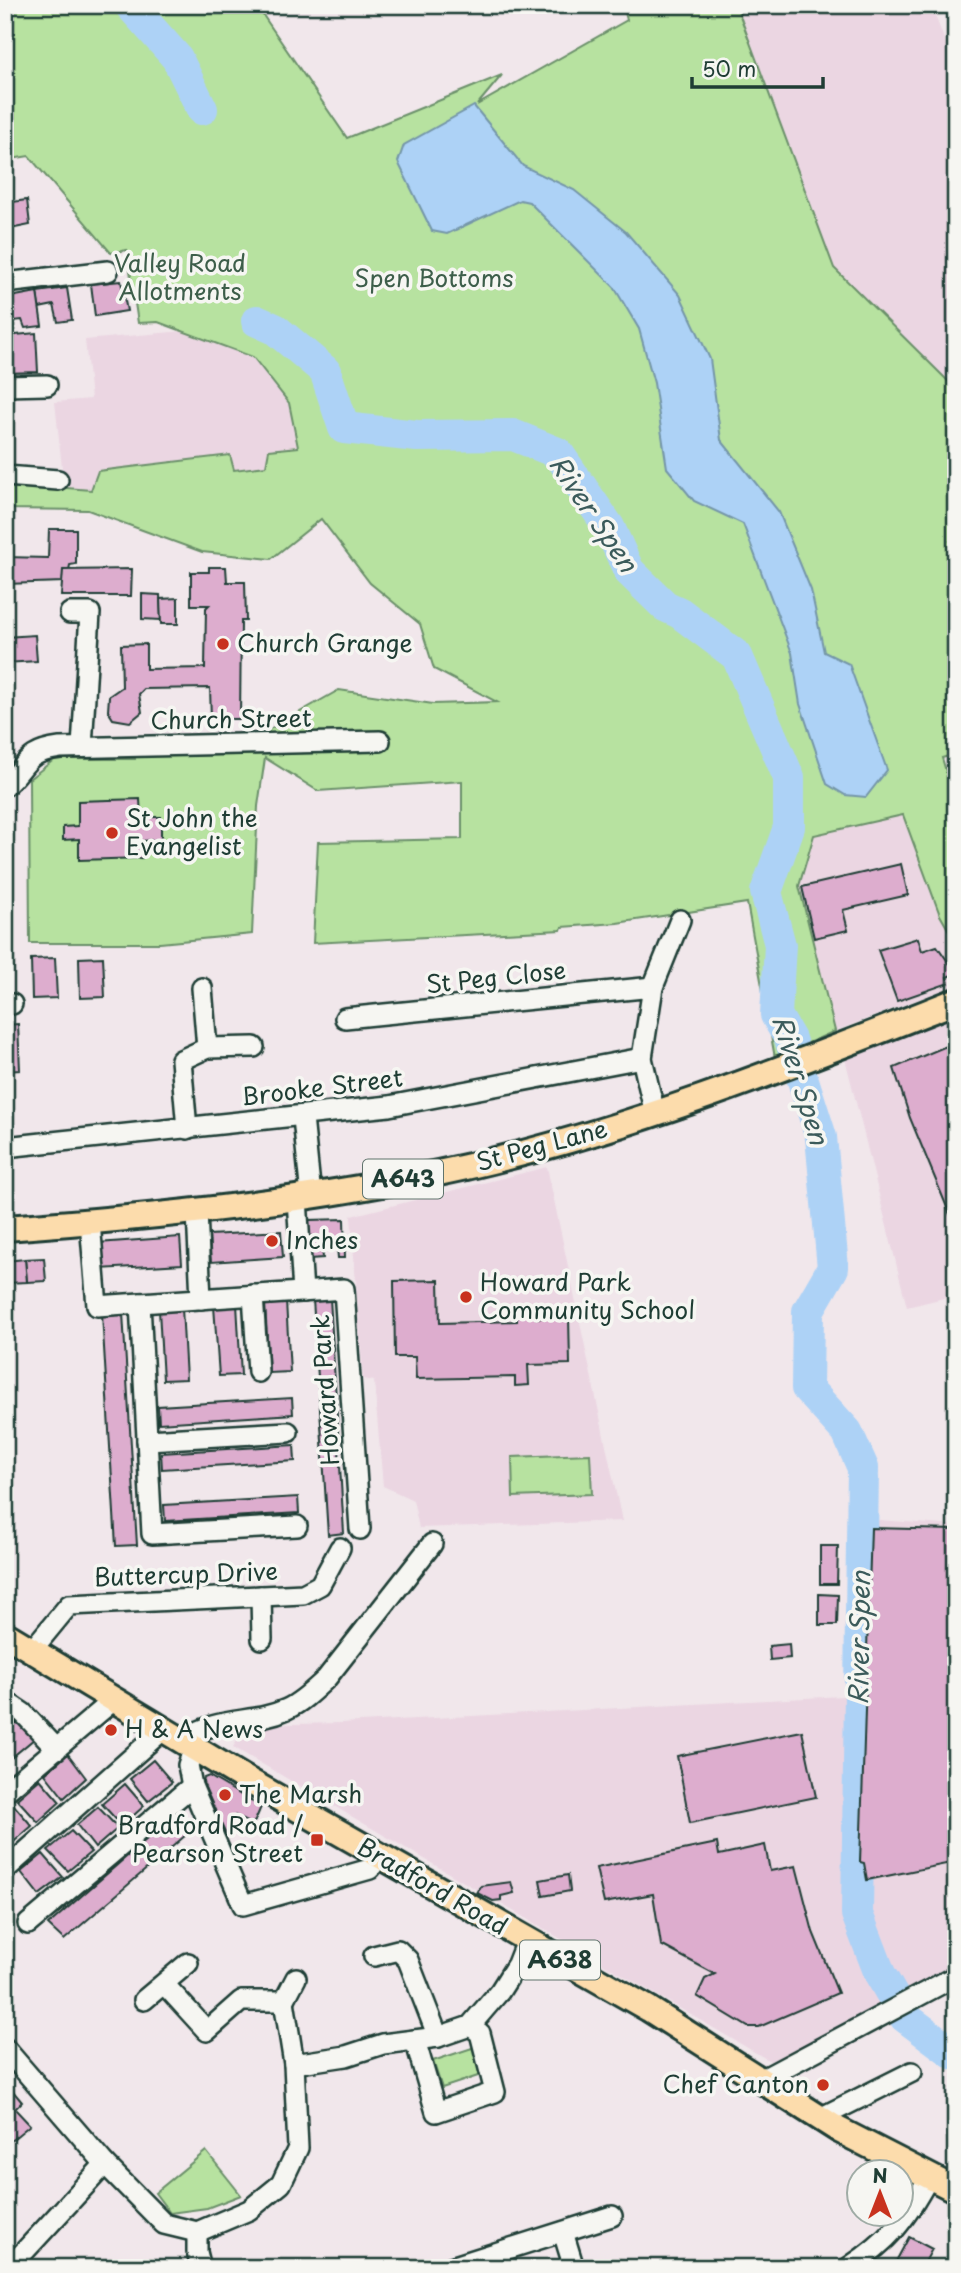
<svg xmlns="http://www.w3.org/2000/svg" width="961" height="2273" viewBox="0 0 961 2273" font-family="'Playpen Sans',sans-serif">
<style>
.built{fill:#ebd6e2}
.green{fill:#b7e2a0;stroke:#6b906a;stroke-width:2}
.water{fill:#add2f6;stroke:#7496a8;stroke-width:2}
.lines{fill:none;stroke-linecap:round;stroke-linejoin:round}
.river{stroke:#add2f6;stroke-width:32}
.building{fill:#ddadce;stroke:#1f3d34;stroke-width:2}
.minor-casing{stroke:#1f3d34;stroke-width:24}
.major-casing{stroke:#1f3d34;stroke-width:30}
.minor{stroke:#f6f6f2;stroke-width:19}
.major{stroke:#fcdcac;stroke-width:24}
.poi-dot{fill:#c8321e;stroke:#f6f6f2;stroke-width:2.5}
.labels{text-anchor:middle;stroke-width:7;stroke-linejoin:round;paint-order:stroke}
.shield{fill:#f6f6f2;stroke:#60746d;stroke-width:2}
.shield-label{font-size:23px;font-weight:bold;fill:#1f3d34}
.park-label{font-size:24px;fill:#3d5e4a;stroke:#f6f6f2}
.poi-label{font-size:24px;fill:#1f3d34;stroke:#f6f6f2;text-anchor:start}
.street-label{font-size:24px;fill:#1f3d34;stroke:#f6f6f2}
.water-label{font-size:26px;font-style:italic;fill:#3b5b5b;stroke:#f6f6f2}
</style>
<rect width="100%" height="100%" fill="#f1e7eb"/>
<filter id="ink" filterUnits="userSpaceOnUse"><feTurbulence type="fractalNoise" baseFrequency=".0143" numOctaves="2"/><feDisplacementMap in="SourceGraphic" scale="14" xChannelSelector="R" yChannelSelector="G"/><feConvolveMatrix kernelMatrix="1 2 1 2 8 2 1 2 1" color-interpolation-filters="sRGB"/></filter>
<g filter="url(#ink)">
<!-- built -->
<g class="built">
<polygon points="736,5 931,5 956,70 956,389 834,268"/>
<polygon points="183,331 253,357 289,403 298,447 266,466 234,470 230,456 91,490 64,487 55,402 91,399 85,340"/>
<polygon points="904,815 940,915 956,943 956,985 835,1031 799,886 814,835"/>
<polygon points="956,1009 956,1295 907,1307 844,1054"/>
<polygon points="547,1167 622,1521 419,1528 413,1500 383,1486 374,1381 363,1379 351,1216"/>
<polygon points="867,1519 956,1526 956,1965 775,2064 233,1747 246,1725 341,1723 862,1695"/>
</g>
<!-- green -->
<g class="green">
<polygon points="5,5 256,5 347,138 502,75 477,105 627,20 623,5 736,5 834,268 956,389 956,538 950,541 956,548 956,754 942,758 956,805 956,943 940,915 903,815 814,835 799,886 835,1031 775,1058 747,903 617,923 562,927 561,930 313,943 318,842 462,839 462,781 318,791 265,758 258,806 252,934 160,943 30,943 29,779 55,759 135,759 135,743 261,734 339,690 433,704 497,702 434,669 420,624 370,583 321,519 271,559 202,552 88,510 5,509 5,483 91,490 98,471 230,455 234,470 266,466 269,450 298,447 289,403 253,357 158,322 138,323 127,250 111,253 29,156 5,160"/>
<polygon points="590,1454 592,1494 513,1497 512,1457"/>
<polygon points="475,2047 484,2074 442,2088 433,2061"/>
<polygon points="206,2151 241,2195 207,2208 170,2213 155,2193"/>
</g>
<!-- water -->
<polygon class="water" points="474,106 523,166 574,190 626,232 680,295 710,359 721,440 779,512 811,590 824,652 849,664 887,770 866,797 845,795 827,784 800,704 792,653 743,524 694,501 667,468 654,383 639,329 614,287 529,202 520,200 447,234 432,231 398,162 404,145"/>
<g class="lines">
<!-- river -->
<g class="river">
<polyline points="130,5 177,58 202,109"/>
<polyline points="257,321 275,329 325,371 344,428 417,436 513,435 558,453 609,527 629,571 665,606 680,613 737,656 789,778 789,827 766,892 780,945 776,1015 790,1039 821,1137 833,1268 808,1311 807,1388 847,1432 863,1468 857,1914 880,1974 905,2017 956,2055"/>
</g>
</g>
<!-- building -->
<g class="building">
<polygon points="27,200 30,225 5,230 5,203"/>
<polygon points="121,281 127,311 95,316 91,284"/>
<polygon points="67,288 72,320 58,322 54,305 39,308 37,292"/>
<polygon points="37,292 42,326 25,328 22,320 5,322 5,298"/>
<polygon points="36,333 38,372 5,373 5,336"/>
<polygon points="49,529 76,529 76,564 70,565 69,570 63,570 63,582 5,584 5,557 48,558"/>
<polygon points="209,567 226,567 227,582 245,582 246,621 241,621 240,719 211,719 210,688 144,689 139,694 142,712 130,722 113,719 108,711 109,696 122,687 121,645 146,644 146,669 205,668 206,608 209,605 191,605 191,572 209,572"/>
<polygon points="132,569 131,596 61,596 63,570"/>
<polygon points="142,594 160,595 161,620 142,619"/>
<polygon points="178,598 178,624 161,624 160,599"/>
<polygon points="35,635 37,661 5,663 5,637"/>
<polygon points="140,799 141,817 161,817 161,840 141,841 142,858 79,860 79,839 63,840 63,827 78,826 78,801"/>
<polygon points="901,864 908,895 843,910 848,930 814,938 802,887"/>
<polygon points="918,938 922,951 937,946 956,973 947,977 949,983 897,1001 878,950"/>
<polygon points="103,957 105,997 80,998 79,958"/>
<polygon points="55,958 57,998 32,999 31,959"/>
<polygon points="18,1024 20,1070 5,1071 5,1025"/>
<polygon points="956,1042 956,1229 910,1118 894,1068"/>
<polygon points="344,1219 345,1258 338,1258 337,1247 322,1248 323,1258 310,1259 309,1220"/>
<polygon points="281,1231 283,1257 211,1262 209,1235"/>
<polygon points="180,1237 182,1264 100,1269 98,1243"/>
<polygon points="44,1258 46,1281 27,1282 25,1259"/>
<polygon points="25,1259 27,1282 6,1283 5,1261"/>
<polygon points="439,1280 440,1323 517,1321 517,1305 536,1305 536,1318 569,1317 570,1364 528,1365 529,1385 515,1386 515,1377 416,1379 415,1357 395,1357 394,1281"/>
<polygon points="330,1298 344,1533 328,1535 313,1299"/>
<polygon points="286,1301 290,1372 269,1373 265,1303"/>
<polygon points="237,1304 241,1375 219,1376 214,1306"/>
<polygon points="182,1308 186,1379 163,1380 159,1310"/>
<polygon points="123,1313 137,1545 116,1546 102,1314"/>
<polygon points="292,1398 293,1414 159,1423 158,1406"/>
<polygon points="294,1445 295,1461 162,1469 161,1453"/>
<polygon points="298,1497 299,1513 165,1521 164,1505"/>
<polygon points="871,1528 956,1530 956,1862 867,1880 864,1863 860,1862"/>
<polygon points="820,1546 838,1546 837,1584 820,1584"/>
<polygon points="819,1594 838,1595 837,1625 819,1625"/>
<polygon points="789,1644 790,1658 770,1660 769,1646"/>
<polygon points="20,1720 35,1738 5,1763 5,1732"/>
<polygon points="802,1731 816,1797 690,1823 677,1756"/>
<polygon points="68,1754 86,1778 64,1798 45,1774"/>
<polygon points="153,1760 172,1782 148,1801 130,1779"/>
<polygon points="209,1776 261,1807 255,1821 251,1824 236,1816 240,1830 226,1835 203,1783 204,1778"/>
<polygon points="40,1779 60,1802 38,1822 17,1799"/>
<polygon points="125,1784 144,1806 122,1826 102,1804"/>
<polygon points="12,1803 32,1826 9,1846 5,1841 5,1809"/>
<polygon points="98,1807 118,1828 95,1848 77,1825"/>
<polygon points="178,1812 193,1829 64,1940 48,1925"/>
<polygon points="71,1831 91,1852 68,1871 48,1850"/>
<polygon points="717,1843 719,1855 765,1845 770,1871 796,1866 813,1932 838,1993 759,2027 748,2027 697,1996 705,1979 715,1974 661,1945 653,1894 604,1903 596,1868"/>
<polygon points="43,1854 63,1877 39,1895 21,1872"/>
<polygon points="568,1875 570,1891 543,1896 540,1880"/>
<polygon points="511,1882 514,1893 501,1896 501,1900 493,1901 477,1893 481,1886"/>
<polygon points="12,2090 22,2102 15,2109 30,2125 7,2144 5,2096"/>
<polygon points="909,2237 932,2249 922,2268 894,2265"/>
</g>
<g class="lines">
<!-- minor casing -->
<g class="minor-casing">
<g id="minor">
<polyline points="5,283 108,271"/>
<polyline points="5,386 47,385"/>
<polyline points="5,476 58,480"/>
<polyline points="70,613 90,613 82,747"/>
<path d="M5,786C29,765 23,753 60,748L380,741"/>
<polyline points="653,987 680,920"/>
<polyline points="202,988 207,1048"/>
<polyline points="5,1005 12,1004"/>
<polyline points="345,1018 653,987 642,1058 655,1114"/>
<polyline points="303,1118 311,1196"/>
<polyline points="187,1129 181,1060 207,1048 254,1047"/>
<polyline points="5,1147 389,1106 642,1058"/>
<polyline points="297,1199 303,1292"/>
<polyline points="197,1212 201,1299"/>
<polyline points="90,1222 97,1306 344,1289 360,1529"/>
<polyline points="253,1295 258,1372"/>
<polyline points="140,1303 152,1534 297,1526"/>
<polyline points="147,1440 288,1432"/>
<polyline points="261,1596 262,1639"/>
<polyline points="32,1650 69,1605 303,1594 320,1585 340,1548"/>
<polyline points="5,1701 23,1713 57,1749"/>
<path d="M183,1740C219,1715 252,1725 287,1709C302,1702 314,1690 326,1679L432,1544"/>
<polyline points="194,1747 188,1765 192,1786 243,1905 370,1869 380,1856"/>
<polyline points="5,1792 115,1699"/>
<polyline points="5,1870 164,1729"/>
<polyline points="28,1924 192,1786"/>
<polyline points="374,1956 398,1950 408,1960 438,2037"/>
<polyline points="165,1985 207,2031 241,2001 284,2001 294,2064 298,2148 281,2184 249,2210 197,2232"/>
<polyline points="144,2000 188,1963"/>
<polyline points="284,2001 296,1978"/>
<polyline points="415,2040 436,2112 495,2092 480,2033 470,2026"/>
<polyline points="5,2048 105,2164 164,2224 197,2232"/>
<polyline points="294,2064 346,2056 383,2044 438,2037 470,2026 500,1991 517,1964 526,1941"/>
<polyline points="761,2080 956,1976"/>
<polyline points="820,2118 912,2072"/>
<polyline points="197,2232 197,2252 201,2268"/>
<polyline points="563,2232 574,2268"/>
<polyline points="9,2268 105,2164"/>
<polyline points="448,2268 612,2216"/>
<path d="M848,2268C890,2240 905,2221 929,2177"/>
</g>
</g>
<!-- major casing -->
<g class="major-casing">
<g id="major">
<path d="M5,1228C160,1217 314,1201 466,1167C634,1129 795,1064 956,1001"/>
<polyline points="5,1634 249,1781 649,2009 839,2130 956,2190"/>
</g>
</g>
<!-- minor -->
<use href="#minor" class="minor"/>
<!-- major -->
<use href="#major" class="major"/>
</g>
</g>
<!-- markers -->
<g class="poi-dot">
<circle cx="223" cy="644" r="7"/>
<circle cx="112" cy="833" r="7"/>
<circle cx="272" cy="1241" r="7"/>
<circle cx="466" cy="1297" r="7"/>
<circle cx="111" cy="1730" r="7"/>
<circle cx="225" cy="1795" r="7"/>
<rect x="310" y="1833" width="14" height="14" rx="3.5"/>
<circle cx="823" cy="2085" r="7"/>
</g>
<g class="labels">
<!-- shield labels -->
<g class="shield">
<rect x="363" y="1159.5" width="80" height="39" rx="5"/>
<rect x="520" y="1940.5" width="80" height="39" rx="5"/>
</g>
<g class="shield-label">
<text x="403" y="1187">A643</text>
<text x="560" y="1968">A638</text>
</g>
<!-- park labels -->
<g class="park-label">
<text x="180" y="272">Valley Road<tspan x="180" dy="28">Allotments</tspan></text>
<text x="434" y="287">Spen Bottoms</text>
</g>
<!-- poi labels -->
<g class="poi-label">
<text x="237" y="652">Church Grange</text>
<text x="126" y="827">St John the<tspan x="126" dy="28">Evangelist</tspan></text>
<text x="286" y="1249">Inches</text>
<text x="480" y="1291">Howard Park<tspan x="480" dy="28">Community School</tspan></text>
<text x="125" y="1738">H &amp; A News</text>
<text x="239" y="1803">The Marsh</text>
<text x="303" y="1834" text-anchor="end">Bradford Road /<tspan x="303" dy="28">Pearson Street</tspan></text>
<text x="809" y="2093" text-anchor="end">Chef Canton</text>
</g>
<!-- street labels -->
<g class="street-label">
<text transform="translate(231 720) rotate(-1)" y="8">Church Street</text>
<text transform="translate(496 978) rotate(-6)" y="8">St Peg Close</text>
<text transform="translate(322 1088) rotate(-7)" y="8">Brooke Street</text>
<text transform="translate(542 1146) rotate(-15)" y="8">St Peg Lane</text>
<text transform="translate(326 1390) rotate(-94)" y="8">Howard Park</text>
<text transform="translate(186 1575) rotate(-2)" y="8">Buttercup Drive</text>
<text transform="translate(432 1887) rotate(30)" y="8">Bradford Road</text>
</g>
<!-- water labels -->
<g class="water-label">
<text transform="translate(593 514) rotate(56)" y="9">River Spen</text>
<text transform="translate(800 1080) rotate(73)" y="9">River Spen</text>
<text transform="translate(860 1638) rotate(-89)" y="9">River Spen</text>
</g>
</g>
<!-- margin -->
<rect width="961" height="2273" fill="none" stroke="#f6f6f2" stroke-width="28"/>
<rect x="14" y="14" width="933" height="2245" fill="none" stroke="#1f3d34" stroke-width="2.5" filter="url(#ink)"/>
<!-- north arrow -->
<g transform="translate(880 2193)"><circle r="33" fill="#f6f6f2" stroke="#a0aca6" stroke-width="2"/>
<path d="M0-5L12 26L0 18L-12 26Z" fill="#c8321e"/>
<text y="-10" font-size="19" font-weight="bold" text-anchor="middle" fill="#1f3d34">N</text>
</g>
<!-- scale -->
<path d="M692 77v10h131v-10" fill="none" stroke="#1f3d34" stroke-width="3.5"/>
<text x="702" y="77" font-size="21" fill="#1f3d34" stroke="#f6f6f2" stroke-width="5" paint-order="stroke">50 m</text>
</svg>
